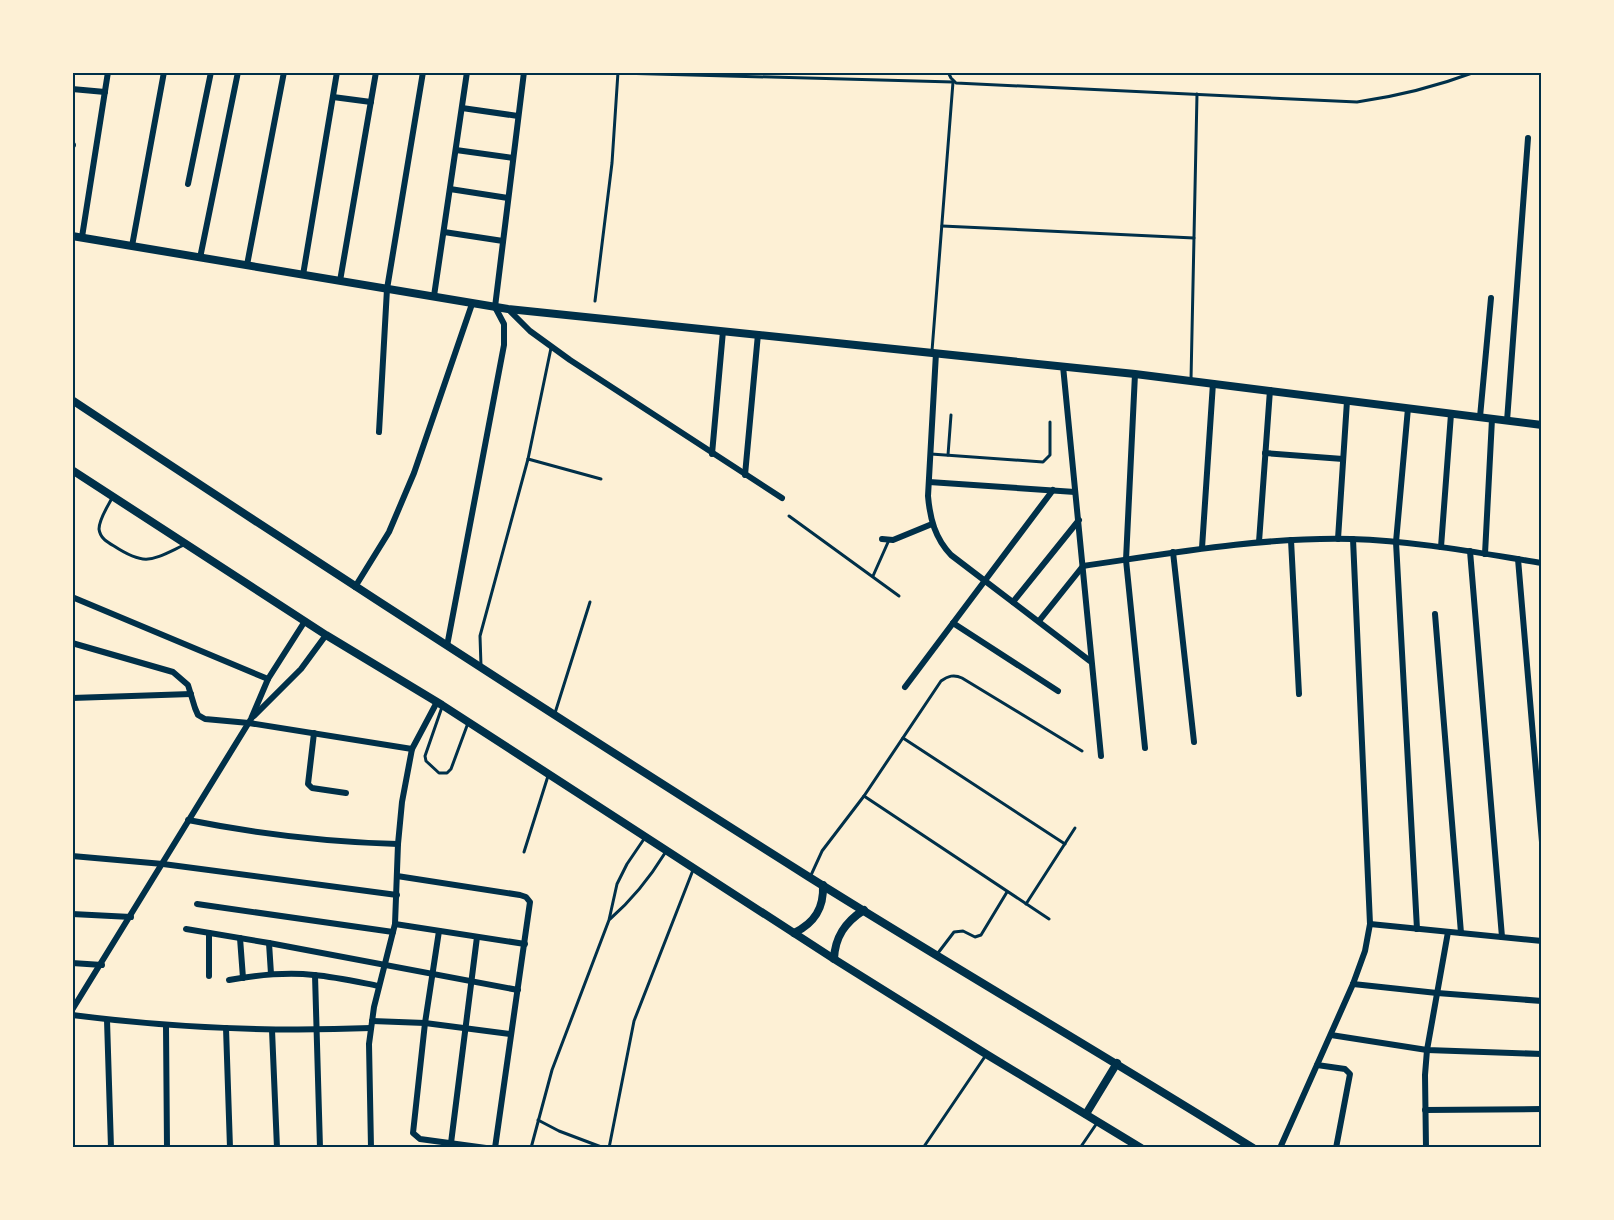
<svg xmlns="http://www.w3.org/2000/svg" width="1614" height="1220" viewBox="0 0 1614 1220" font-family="'Source Sans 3',sans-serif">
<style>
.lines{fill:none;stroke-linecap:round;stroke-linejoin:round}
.service{stroke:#003049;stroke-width:3}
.minor{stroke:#003049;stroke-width:6}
.tertiary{stroke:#003049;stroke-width:8}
.secondary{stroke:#003049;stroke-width:8}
.neatline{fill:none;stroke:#003049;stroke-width:2}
</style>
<rect width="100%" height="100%" fill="#fdf0d5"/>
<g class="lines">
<!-- service -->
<g class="service">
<path d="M948,72L951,78L956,83L1357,102C1399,96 1435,87 1475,72"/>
<polyline points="618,73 953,82 932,351"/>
<polyline points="942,226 1194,238"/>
<polyline points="595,301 612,163 618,72"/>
<polyline points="1191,380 1197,94"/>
<polyline points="931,454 1043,462 1050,455 1050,422"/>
<polyline points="948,455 951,415"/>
<polyline points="528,459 601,479"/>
<path d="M112,498C108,506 99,519 99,529C100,538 107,542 114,546C146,567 152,560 184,545"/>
<polyline points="789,516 899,596"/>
<polyline points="873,576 889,540"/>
<polyline points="481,666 480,636 528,459 551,348"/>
<polyline points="442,707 425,756 426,761 439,773 447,773 451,769 468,723"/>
<polyline points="555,713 590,602"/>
<polyline points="903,738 1065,844"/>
<polyline points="864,796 1049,919"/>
<polyline points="524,852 548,776"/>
<path d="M811,875L822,851L864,796L941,681C948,676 954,674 962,678L1082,751"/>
<polyline points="1026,904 1075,828"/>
<path d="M610,919C633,899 649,879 665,853"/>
<polyline points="938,953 954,932 963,931 975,937 981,935 1007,892"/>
<polyline points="538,1120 559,1131 604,1148"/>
<polyline points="531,1148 552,1070 609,920 617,884 627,864 644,839"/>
<polyline points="609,1148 634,1021 693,870"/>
<polyline points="923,1148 986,1055"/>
<polyline points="1080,1148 1097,1123"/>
</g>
<!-- minor -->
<g class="minor">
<polyline points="72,89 105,92"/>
<polyline points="333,97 371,102"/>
<polyline points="462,108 518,116"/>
<polyline points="72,145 73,145"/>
<polyline points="456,150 513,158"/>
<polyline points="188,184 211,72"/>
<polyline points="450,189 508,198"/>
<polyline points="444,232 503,241"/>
<polyline points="82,237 108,72"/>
<polyline points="132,246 164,72"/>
<polyline points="200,258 238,72"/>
<polyline points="247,265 284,72"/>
<polyline points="303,275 337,72"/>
<polyline points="340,281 376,72"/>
<polyline points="434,296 467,72"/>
<polyline points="508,309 530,331 570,360 782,498"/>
<path d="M936,353L928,496C930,519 935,538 951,555L1090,661"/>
<polyline points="1063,366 1101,756"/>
<polyline points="1135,374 1126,560 1145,748"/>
<polyline points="1408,408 1396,542 1417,929"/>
<polyline points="1480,417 1491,298"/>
<polyline points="1507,421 1528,138"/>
<polyline points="379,432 387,289 423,72"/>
<polyline points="1265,453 1343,459"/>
<polyline points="712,454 723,331"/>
<polyline points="745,475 758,334"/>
<polyline points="929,482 1075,492"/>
<polyline points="882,539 893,540 932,524"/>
<polyline points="1338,539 1347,401"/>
<polyline points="1291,540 1299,694"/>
<polyline points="1259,542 1270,390"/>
<polyline points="1441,547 1451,414"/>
<polyline points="1202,548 1213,383"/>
<polyline points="1470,551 1502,937"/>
<polyline points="1173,552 1194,742"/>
<polyline points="1485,554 1492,419"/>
<polyline points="1518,559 1542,842"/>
<polyline points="355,587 389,532 414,473 472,304"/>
<polyline points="72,597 268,679"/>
<polyline points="1013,602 1079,520"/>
<polyline points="1435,614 1461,933"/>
<path d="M1039,621L1083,566C1172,553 1261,537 1351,539C1416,541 1479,553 1542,563"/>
<polyline points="953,623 1058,691"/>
<polyline points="72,643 173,672 188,685 195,708 198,715 205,719 249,723 412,749"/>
<polyline points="447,646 504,345 504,324 495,307 524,72"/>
<polyline points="905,687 1053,490"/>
<polyline points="72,698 191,694"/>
<polyline points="254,716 301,669 326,635"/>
<polyline points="314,733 308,784 312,788 346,793"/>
<path d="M188,820C258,834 327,842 398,844"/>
<polyline points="72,856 163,864 397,895"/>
<polyline points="397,876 520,895 526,897 530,902 495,1148"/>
<polyline points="197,904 393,932"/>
<polyline points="72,914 131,917"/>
<polyline points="395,924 525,944"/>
<polyline points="1370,924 1542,941"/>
<polyline points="186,929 269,943 518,990"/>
<polyline points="439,931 425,1023 413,1133 420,1139 486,1148"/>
<polyline points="209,933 209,976"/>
<polyline points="240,938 243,978"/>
<polyline points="269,943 271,974"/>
<polyline points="72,963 102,965"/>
<polyline points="315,975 320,1148"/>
<path d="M229,980C257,975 286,972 314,975C336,977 358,982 379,986"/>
<polyline points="1353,984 1437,993 1542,1001"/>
<polyline points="72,1010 251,719 268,679 305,621"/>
<path d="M72,1015C172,1028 270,1032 371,1028"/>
<polyline points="107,1020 111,1148"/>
<polyline points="372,1021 425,1023 510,1034"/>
<polyline points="166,1026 167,1148"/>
<polyline points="226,1028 230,1148"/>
<polyline points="272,1030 277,1148"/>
<polyline points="1331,1035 1427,1050 1542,1054"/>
<polyline points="1317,1065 1345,1069 1350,1074 1336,1148"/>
<polyline points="1425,1110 1542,1109"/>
<polyline points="451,1143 477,937"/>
<polyline points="371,1148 369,1044 374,1007 395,924 398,844 402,802 412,749 437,702"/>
<polyline points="1280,1148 1353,984 1365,951 1370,924 1353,539"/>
<polyline points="1426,1148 1425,1075 1427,1050 1448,932"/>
<polyline points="1530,1148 1542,1148"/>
</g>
<!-- tertiary -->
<polyline class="tertiary" points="72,236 508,309 1135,374 1542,425"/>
<!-- secondary -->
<g class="secondary">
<path d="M72,400C316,562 562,721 809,877C956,969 1106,1056 1253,1148"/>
<polyline points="72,470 326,635 442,705 834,959 986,1054 1141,1148"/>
<path d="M794,933C815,923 824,908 823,885"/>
<path d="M834,959C835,937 845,922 864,910"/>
<polyline points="1086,1114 1117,1063"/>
</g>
</g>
<!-- border -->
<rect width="1614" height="1220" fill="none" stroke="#fdf0d5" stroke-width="147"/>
<rect x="74" y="74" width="1466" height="1072" class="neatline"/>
</svg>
